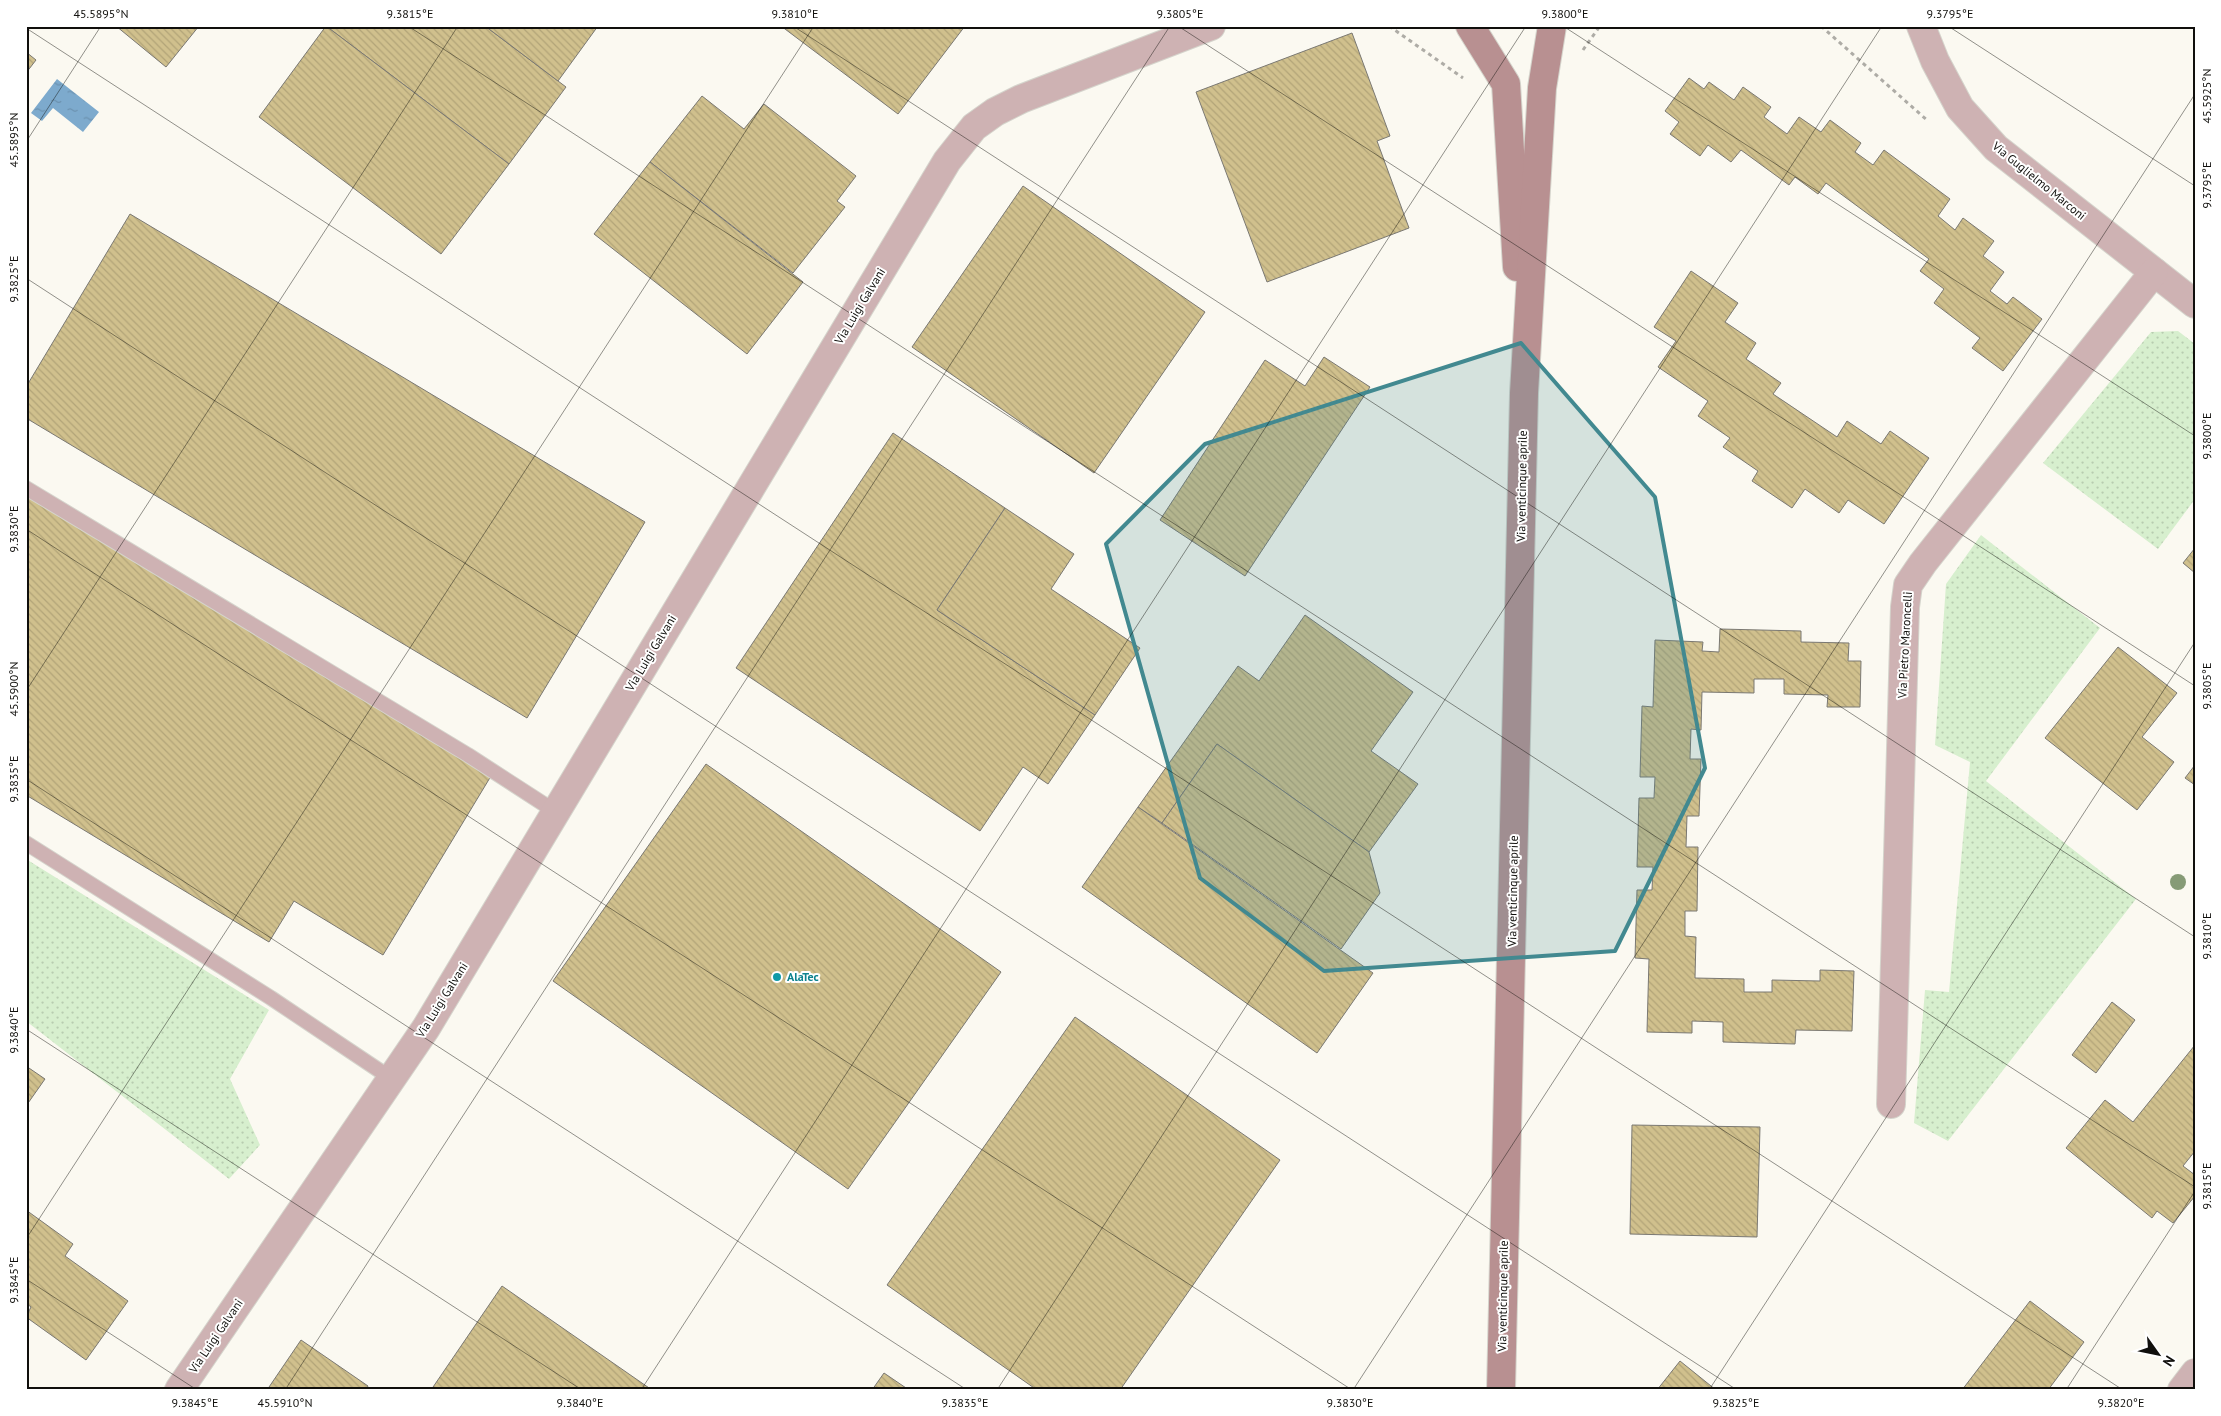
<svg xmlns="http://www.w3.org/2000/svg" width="2221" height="1416" viewBox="0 0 2221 1416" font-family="'PT Sans',sans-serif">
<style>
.grass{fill:url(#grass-dots)}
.water{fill:url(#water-ripples)}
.building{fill:url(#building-back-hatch);stroke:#7a7872}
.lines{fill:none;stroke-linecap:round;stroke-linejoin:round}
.lane-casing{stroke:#d5d4cc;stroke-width:16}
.street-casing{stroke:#d5d4cc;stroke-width:30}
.secondary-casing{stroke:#d5d4cc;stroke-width:30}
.path{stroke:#aeaca6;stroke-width:3;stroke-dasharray:4 4;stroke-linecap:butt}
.lane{stroke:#ceb2b3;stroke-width:14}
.street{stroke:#ceb2b3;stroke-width:28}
.secondary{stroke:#b89091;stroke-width:28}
.tree{fill:#869b76}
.marked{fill:#428990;fill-opacity:0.2;stroke:#428990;stroke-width:4;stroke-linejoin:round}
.ticks{fill:none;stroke:#100f0c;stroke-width:1;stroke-opacity:0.45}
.culture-dot{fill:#0f9aa8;stroke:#fff;stroke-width:2}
.labels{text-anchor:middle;stroke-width:4;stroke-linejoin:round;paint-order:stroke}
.street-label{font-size:12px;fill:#100f0c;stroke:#fff}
.culture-label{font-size:12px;font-weight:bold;fill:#0d838f;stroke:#fff;text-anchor:start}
.neatline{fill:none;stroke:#100f0c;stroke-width:2}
.ticks-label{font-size:12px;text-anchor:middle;fill:#100f0c}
</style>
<defs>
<pattern id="grass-dots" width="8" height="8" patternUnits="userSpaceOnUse" patternTransform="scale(1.25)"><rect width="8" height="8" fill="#d7efce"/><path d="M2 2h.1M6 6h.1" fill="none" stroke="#b8ccb0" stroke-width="1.8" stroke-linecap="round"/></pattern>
<pattern id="water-ripples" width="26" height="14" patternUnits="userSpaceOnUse" patternTransform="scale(1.25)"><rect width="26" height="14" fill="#7daacd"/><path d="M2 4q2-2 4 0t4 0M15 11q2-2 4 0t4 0" fill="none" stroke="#6b91af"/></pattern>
<pattern id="building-back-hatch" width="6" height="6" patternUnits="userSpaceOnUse" patternTransform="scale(1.25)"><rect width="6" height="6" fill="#d0c08d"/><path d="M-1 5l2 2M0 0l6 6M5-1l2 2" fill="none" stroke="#b2a478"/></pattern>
</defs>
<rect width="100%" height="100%" fill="#fbf9f1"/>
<!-- grass -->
<g class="grass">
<polygon points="2178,331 2195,344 2195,499 2158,549 2043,463 2151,332"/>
<polygon points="1981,535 2100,628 1986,781 2136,899 1948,1141 1914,1123 1925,990 1949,992 1970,762 1935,745 1946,584"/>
<polygon points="26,859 269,1010 230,1079 260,1145 229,1179 26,1021"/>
</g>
<!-- water -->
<polygon class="water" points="57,79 99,112 83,132 53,108 42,121 31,113"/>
<!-- building -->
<g class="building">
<polygon points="116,26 199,26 166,67"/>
<polygon points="326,26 485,26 566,87 509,164"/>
<polygon points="326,26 509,164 441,254 259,117"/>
<polygon points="485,26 598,26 558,81"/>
<polygon points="781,26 965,26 898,114"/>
<polygon points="1352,33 1390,136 1377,141 1409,228 1267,282 1196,92"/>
<polygon points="26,52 36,60 26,73"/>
<polygon points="1689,78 1704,89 1709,82 1734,100 1743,87 1771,107 1764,117 1787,134 1799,117 1821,132 1830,120 1861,143 1855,152 1873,165 1884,150 1950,199 1938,216 1955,230 1963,218 1994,241 1983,256 2004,272 1990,291 2007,304 2013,297 2042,319 2003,371 1972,348 1980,338 1934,303 1944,289 1920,271 1929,259 1826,183 1818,194 1795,177 1789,185 1741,150 1731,162 1708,145 1700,156 1670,134 1679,122 1665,111"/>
<polygon points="702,96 744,129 764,104 856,176 837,201 845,207 793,273 650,162"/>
<polygon points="650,162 803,282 747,354 594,234"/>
<polygon points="1023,186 1205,312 1094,473 912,347"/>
<polygon points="130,214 645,522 527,718 26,418 26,387"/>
<polygon points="1691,271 1738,303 1725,322 1756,343 1746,359 1781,383 1773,394 1837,437 1847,421 1881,444 1890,431 1929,458 1884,524 1848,500 1839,513 1805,489 1792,508 1752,481 1758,471 1723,447 1730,438 1698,416 1708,401 1658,367 1676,341 1654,327"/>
<polygon points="1324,357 1370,387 1245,576 1160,520 1265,360 1305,386"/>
<polygon points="893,433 1005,508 937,610 1095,715 1048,784 1023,767 980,831 736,668"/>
<polygon points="26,495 491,776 383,955 294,901 269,942 26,795"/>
<polygon points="1005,508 1074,554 1051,589 1140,648 1095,715 937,610"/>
<polygon points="2195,548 2195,573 2183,563"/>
<polygon points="1305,615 1413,692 1371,751 1418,784 1369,852 1217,744 1162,823 1138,807 1238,666 1259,681"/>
<polygon points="1720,629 1801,631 1801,642 1849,643 1848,661 1861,661 1860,707 1827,707 1828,695 1784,694 1784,679 1754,679 1754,693 1702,692 1701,730 1691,729 1690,759 1701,759 1699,816 1687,816 1686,847 1698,847 1697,911 1685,911 1685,936 1696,937 1695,978 1744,979 1744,992 1772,992 1772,980 1820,981 1820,970 1854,971 1852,1031 1796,1030 1795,1044 1723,1042 1723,1022 1692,1021 1692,1033 1647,1032 1649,959 1635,958 1637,890 1652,890 1653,867 1637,867 1639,798 1654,798 1655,777 1640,777 1642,706 1653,707 1655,640 1703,642 1702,651 1719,652"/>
<polygon points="2118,647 2177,693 2142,737 2174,762 2137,810 2045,738"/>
<polygon points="1217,744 1369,852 1380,893 1341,949 1162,823"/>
<polygon points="706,764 1001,972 848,1189 553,981"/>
<polygon points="2195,765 2195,785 2185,778"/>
<polygon points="1138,807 1373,973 1317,1053 1082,887"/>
<polygon points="2112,1002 2135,1020 2096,1073 2072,1055"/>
<polygon points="1075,1017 1280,1160 1120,1390 1037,1390 887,1285"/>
<polygon points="2195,1045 2195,1151 2183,1166 2195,1175 2195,1196 2173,1223 2157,1211 2152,1218 2066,1148 2105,1100 2133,1122"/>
<polygon points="26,1066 45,1079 26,1106"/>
<polygon points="1632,1125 1760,1127 1757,1237 1630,1234"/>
<polygon points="26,1210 73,1244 65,1256 128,1301 86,1360 26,1317 31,1307 26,1303"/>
<polygon points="502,1286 652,1390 431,1390"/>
<polygon points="2030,1301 2084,1342 2048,1390 1962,1390"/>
<polygon points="301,1340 368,1386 366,1390 267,1390"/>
<polygon points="1680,1361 1716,1390 1657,1390"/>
<polygon points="884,1373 909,1390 872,1390"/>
</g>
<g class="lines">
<!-- lane casing -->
<g class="lane-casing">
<g id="lane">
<polyline points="26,488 468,755 556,812"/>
<polyline points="26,843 271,998 392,1079"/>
</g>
</g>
<!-- street casing -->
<g class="street-casing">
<g id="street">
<polyline points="1921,26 1935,61 1960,108 1996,148 2195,304"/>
<polyline points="1891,1104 1905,607 1908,585 1923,563 2154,272"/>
<polyline points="179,1390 426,1028 947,161 974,127 995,112 1021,99 1211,26"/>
<polyline points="2182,1390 2195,1373"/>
</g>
</g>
<!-- secondary casing -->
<g class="secondary-casing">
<g id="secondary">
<polyline points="1470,26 1506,84 1517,267"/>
<polyline points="1501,1390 1524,393 1542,88 1552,26"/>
</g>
</g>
<!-- path -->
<g class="path">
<polyline points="1389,26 1463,78"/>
<polyline points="1821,26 1928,121"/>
<polyline points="1583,50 1600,26"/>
</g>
<!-- lane -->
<use href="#lane" class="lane"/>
<!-- street -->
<use href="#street" class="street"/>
<!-- secondary -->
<use href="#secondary" class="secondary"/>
</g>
<!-- trees -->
<circle class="tree" cx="2178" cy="882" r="8"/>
<!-- marked area -->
<path class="marked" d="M1521,343L1655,497L1705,768L1615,951L1324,971L1200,878L1106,544L1205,444Z"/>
<!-- ticks -->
<path class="ticks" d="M408,26L2195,1187M793,26L2195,937M1178,26L2195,686M1563,26L2195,436M1948,26L2195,186M26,28L2123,1390M26,142L101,26M26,278L1737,1390M26,529L1352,1390M26,691L458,26M26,779L967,1390M26,1029L582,1390M26,1239L814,26M26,1279L197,1390M285,1390L1170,26M641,1390L1526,26M997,1390L1882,26M1353,1390L2195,94M1709,1390L2195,642M2066,1390L2195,1191"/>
<!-- markers -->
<circle class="culture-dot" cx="777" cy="977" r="5"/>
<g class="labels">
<!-- street labels -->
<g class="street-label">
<text transform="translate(2039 181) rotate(39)" y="4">Via Guglielmo Marconi</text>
<text transform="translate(860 306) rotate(-59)" y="4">Via Luigi Galvani</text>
<text transform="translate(1522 486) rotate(-89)" y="4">Via venticinque aprile</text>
<text transform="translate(1905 645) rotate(-87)" y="4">Via Pietro Maroncelli</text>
<text transform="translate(651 653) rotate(-59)" y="4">Via Luigi Galvani</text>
<text transform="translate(1513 891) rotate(-89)" y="4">Via venticinque aprile</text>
<text transform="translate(442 1000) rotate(-58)" y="4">Via Luigi Galvani</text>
<text transform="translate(1503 1296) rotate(-89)" y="4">Via venticinque aprile</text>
<text transform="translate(216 1336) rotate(-56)" y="4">Via Luigi Galvani</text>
</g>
<!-- culture labels -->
<g class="culture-label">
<text x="787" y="981">AlaTec</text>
</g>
</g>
<!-- border -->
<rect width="2221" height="1416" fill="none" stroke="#ffffff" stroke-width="55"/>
<!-- north arrow -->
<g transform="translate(2158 1354) rotate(123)" stroke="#ffffff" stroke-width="4" paint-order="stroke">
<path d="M0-4L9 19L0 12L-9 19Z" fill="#100f0c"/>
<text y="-8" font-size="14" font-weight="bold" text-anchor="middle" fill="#100f0c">N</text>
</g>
<rect x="28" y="28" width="2166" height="1360" class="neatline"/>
<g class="ticks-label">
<text x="101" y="18">45.5895°N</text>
<text x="410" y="18">9.3815°E</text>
<text x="795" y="18">9.3810°E</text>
<text x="1180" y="18">9.3805°E</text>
<text x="1565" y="18">9.3800°E</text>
<text x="1950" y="18">9.3795°E</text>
<text transform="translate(2207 96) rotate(-90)" y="4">45.5925°N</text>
<text transform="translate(14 140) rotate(-90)" y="4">45.5895°N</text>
<text transform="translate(2207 185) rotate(-90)" y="4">9.3795°E</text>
<text transform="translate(14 279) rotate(-90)" y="4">9.3825°E</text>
<text transform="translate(2207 436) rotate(-90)" y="4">9.3800°E</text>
<text transform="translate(14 529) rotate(-90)" y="4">9.3830°E</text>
<text transform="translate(2207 686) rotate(-90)" y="4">9.3805°E</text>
<text transform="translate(14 689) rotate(-90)" y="4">45.5900°N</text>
<text transform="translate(14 779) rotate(-90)" y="4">9.3835°E</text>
<text transform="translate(2207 936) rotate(-90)" y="4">9.3810°E</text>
<text transform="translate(14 1030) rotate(-90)" y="4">9.3840°E</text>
<text transform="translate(2207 1186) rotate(-90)" y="4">9.3815°E</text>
<text transform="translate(14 1280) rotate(-90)" y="4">9.3845°E</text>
<text x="195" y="1407">9.3845°E</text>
<text x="285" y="1407">45.5910°N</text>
<text x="580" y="1407">9.3840°E</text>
<text x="965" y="1407">9.3835°E</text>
<text x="1350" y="1407">9.3830°E</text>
<text x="1736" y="1407">9.3825°E</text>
<text x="2121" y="1407">9.3820°E</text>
</g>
</svg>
